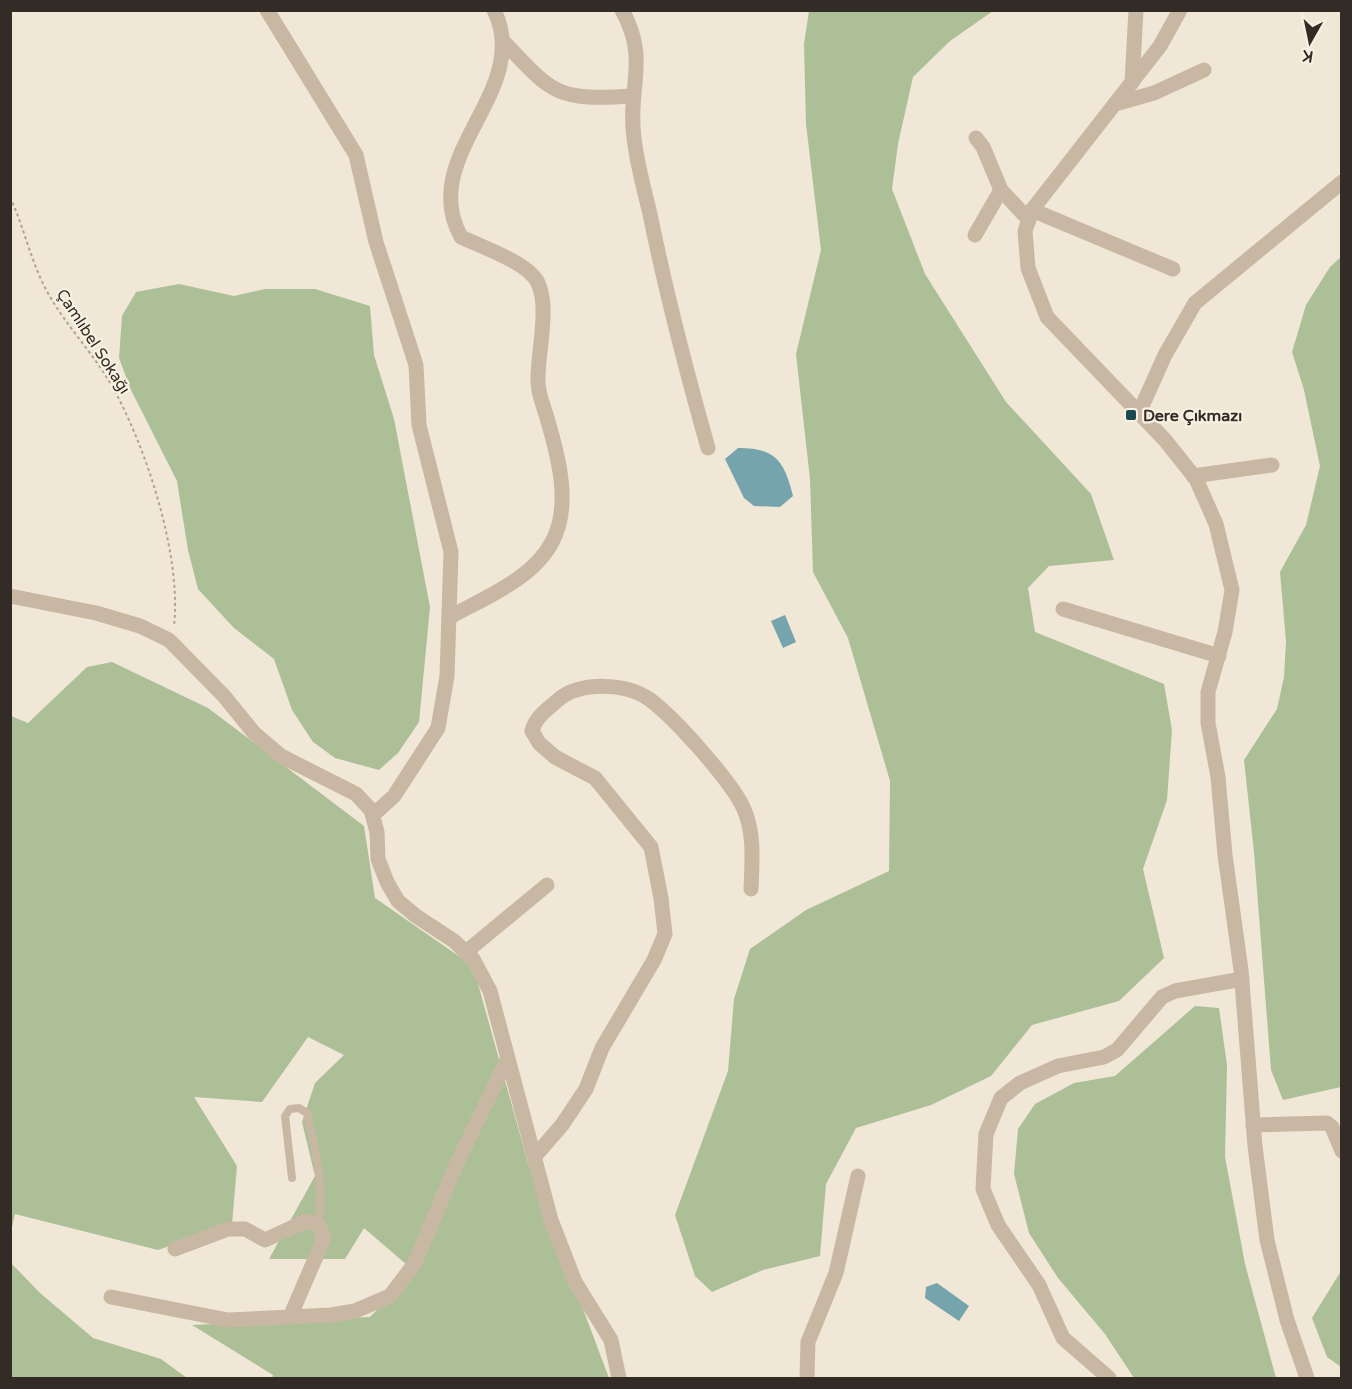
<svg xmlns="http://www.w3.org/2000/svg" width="1352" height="1389" viewBox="0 0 1352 1389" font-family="'Varela Round',sans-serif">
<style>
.green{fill:#acbf97}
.water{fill:#75a4ad}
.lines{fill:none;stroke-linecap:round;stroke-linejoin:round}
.path{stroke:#b3a28d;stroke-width:2;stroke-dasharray:3 3;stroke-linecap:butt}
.service{stroke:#c8b8a3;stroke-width:8}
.minor{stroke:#c8b8a3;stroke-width:15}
.tertiary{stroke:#c8b8a3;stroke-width:15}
.poi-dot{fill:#1b4953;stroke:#f8f1e2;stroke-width:2}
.labels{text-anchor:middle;stroke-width:4.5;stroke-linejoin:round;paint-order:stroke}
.street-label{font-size:16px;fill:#332b25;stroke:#f8f1e2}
.poi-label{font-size:16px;font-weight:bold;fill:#332b25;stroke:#f8f1e2;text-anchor:start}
</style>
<rect width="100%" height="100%" fill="#f0e7d6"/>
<!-- green -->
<g class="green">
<polygon points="809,11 993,11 950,41 913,77 898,144 892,189 925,274 1006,402 1091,494 1114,560 1049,566 1028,588 1035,632 1164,684 1172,730 1167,800 1143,869 1164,958 1119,1001 1032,1025 991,1076 931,1105 856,1128 826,1184 820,1256 763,1270 712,1292 695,1276 675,1215 728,1071 734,999 750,949 806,910 889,871 890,781 848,638 813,572 810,479 796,354 821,250 806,124 804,44"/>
<polygon points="1341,257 1341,1087 1283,1100 1271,1070 1254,852 1244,760 1277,709 1284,677 1286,641 1280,572 1306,525 1320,466 1304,390 1292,352 1306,305 1330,267"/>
<polygon points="179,284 234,296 265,289 315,289 370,306 374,355 394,419 430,607 419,722 398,753 379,770 335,758 313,742 292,710 274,659 234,628 198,589 188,550 177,481 131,390 119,358 122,316 136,292"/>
<polygon points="112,662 208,708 364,826 375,898 473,966 528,1163 609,1378 272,1378 273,1375 192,1325 370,1317 414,1271 364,1228 345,1259 269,1259 315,1176 302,1122 315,1083 344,1055 308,1037 262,1102 194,1097 237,1166 232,1224 158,1250 15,1214 11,1232 11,716 28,723 87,667"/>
<polygon points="1195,1006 1219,1008 1227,1065 1225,1157 1245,1264 1276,1378 1134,1378 1105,1334 1058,1278 1029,1233 1014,1174 1018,1129 1035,1104 1074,1083 1115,1076"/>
<polygon points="11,1263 40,1293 93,1338 161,1359 187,1378 11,1378"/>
<polygon points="1341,1271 1341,1367 1327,1357 1312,1318"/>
</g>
<!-- water -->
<g class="water">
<path d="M738,448C776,448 784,461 793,496L780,507L754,506L744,498L725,459Z"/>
<polygon points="785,615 796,642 783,648 771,621"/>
<polygon points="937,1283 969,1306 959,1321 925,1298 926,1287"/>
</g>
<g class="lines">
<!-- path -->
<path class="path" d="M10,197C25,229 31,264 49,295C66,325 91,351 109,381C145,442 182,555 174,626"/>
<!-- service -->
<path class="service" d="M292,1178L285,1116L290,1109L299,1108L307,1113C315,1150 325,1185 318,1224"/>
<!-- minor -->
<g class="minor">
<polyline points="267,10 356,155 376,242 416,365 419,425 451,552 447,676 438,728 394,796 373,815"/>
<path d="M622,10C650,60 627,87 634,138C637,164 644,189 650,214C666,293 686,370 708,448"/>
<path d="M503,41C553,94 556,101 632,96"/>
<polyline points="1132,83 1136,10"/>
<polyline points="1115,104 1154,93 1204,70"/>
<polyline points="976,138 983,147 1001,190 1029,220"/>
<polyline points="1032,210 1173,269"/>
<polyline points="975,235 1001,190"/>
<polyline points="1139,413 1165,355 1195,303 1342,182"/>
<polyline points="1193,476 1272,465"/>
<polyline points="10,596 96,613 140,626 169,640 224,696 254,733 281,756 356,794 371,810 377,832 378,859 387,882 398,901 416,916 454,941 473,959 490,991 551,1220 575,1282 611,1340 619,1378"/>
<polyline points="1063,609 1219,656"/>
<path d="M450,617C484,598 533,579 552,542C572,506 558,455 547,418C544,407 538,394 538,382C537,354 550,309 538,283C529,263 480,246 461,237C416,155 534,91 494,10"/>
<polyline points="466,952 547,885"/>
<polyline points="1253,1125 1327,1123 1332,1127 1342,1151"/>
<path d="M535,1156L562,1125L586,1089L602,1048L654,960L665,934L661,898L651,847L595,778L555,757L539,743L532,731C535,717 548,709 558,700C580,681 626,683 649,699C674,717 730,780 743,807C755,832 752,862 751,889"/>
<polyline points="175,1249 228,1229 245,1229 265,1240 306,1221 318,1224 324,1238 290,1317"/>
<polyline points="111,1297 228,1320 331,1315 355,1311 390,1296 415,1263 457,1163 507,1060"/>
<polyline points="807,1378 808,1342 836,1273 858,1176"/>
<polyline points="1109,1378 1063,1338 1039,1285 998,1225 983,1189 986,1134 1001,1098 1020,1083 1058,1066 1104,1057 1117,1050 1162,997 1175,991 1242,979"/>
</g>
<!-- tertiary -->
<polyline class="tertiary" points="1180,10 1160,46 1032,210 1025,231 1028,268 1047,317 1165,440 1196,479 1216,524 1232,590 1225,632 1208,692 1208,723 1218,777 1225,855 1241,970 1255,1146 1267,1240 1287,1320 1307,1378"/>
</g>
<!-- markers -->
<rect class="poi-dot" x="1125" y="409" width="12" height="12" rx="3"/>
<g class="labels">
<!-- street labels -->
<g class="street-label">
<text transform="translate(94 341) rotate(57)" y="6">Çamlıbel Sokağı</text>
</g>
<!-- poi labels -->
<g class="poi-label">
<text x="1143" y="421">Dere Çıkmazı</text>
</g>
</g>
<!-- border -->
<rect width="1352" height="1389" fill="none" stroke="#332b25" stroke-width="24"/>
<!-- north arrow -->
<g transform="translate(1310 42) rotate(189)" stroke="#f8f1e2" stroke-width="4.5" paint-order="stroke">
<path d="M0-4.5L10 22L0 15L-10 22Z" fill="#332b25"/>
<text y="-9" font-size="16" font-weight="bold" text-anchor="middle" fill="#332b25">K</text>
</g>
</svg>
